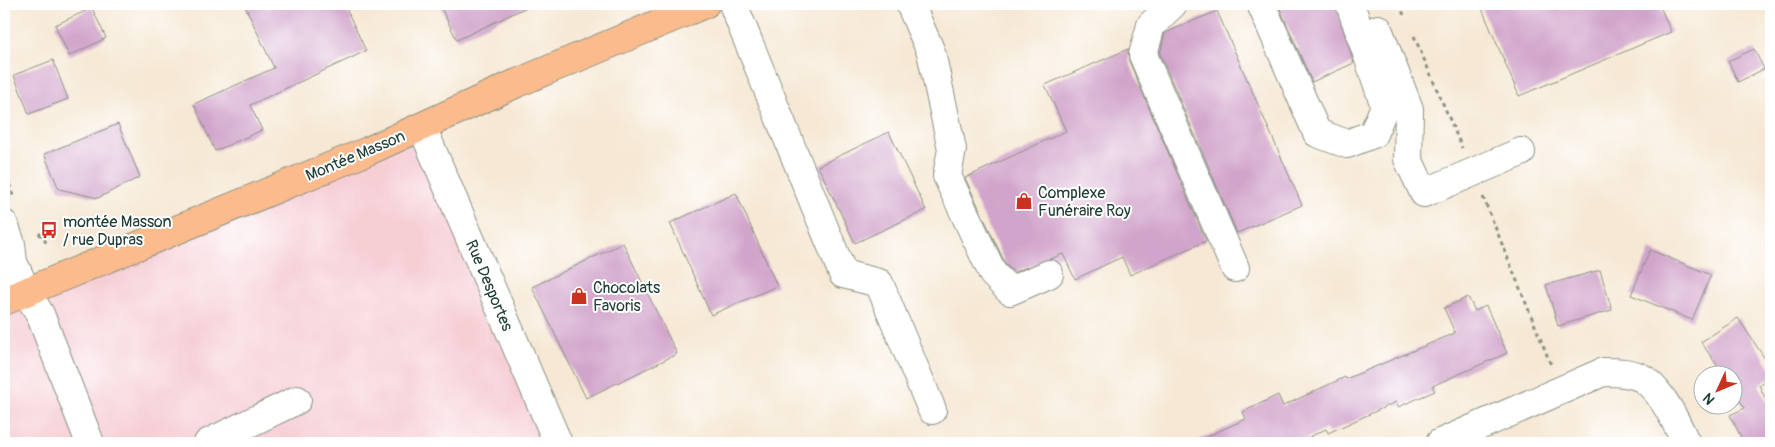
<svg xmlns="http://www.w3.org/2000/svg" width="1775" height="447" viewBox="0 0 1775 447" font-family="Pangolin,sans-serif">
<style>
.built{fill:#f6cfd5}
.building{fill:#d1a4cb}
.lines{fill:none;stroke-linecap:round;stroke-linejoin:round}
.minor-casing{stroke:#8a9284;stroke-width:30}
.major-casing{stroke:#8a9284;stroke-width:30}
.path{stroke:#8a9284;stroke-width:3;stroke-dasharray:4 4;stroke-linecap:butt}
.minor{stroke:#fff;stroke-width:28}
.major{stroke:#fbbb8d;stroke-width:28}
.labels{text-anchor:middle;stroke-width:4;stroke-linejoin:round;paint-order:stroke}
.street-label{font-size:16px;fill:#1f3d34;stroke:#fff}
.poi-label{font-size:16px;fill:#1f3d34;stroke:#fff;text-anchor:start}
</style>
<rect width="100%" height="100%" fill="#fff"/>
<filter id="ink" filterUnits="userSpaceOnUse"><feTurbulence type="fractalNoise" baseFrequency=".02" numOctaves="2"/><feDisplacementMap in="SourceGraphic" scale="10" xChannelSelector="R" yChannelSelector="G"/><feConvolveMatrix kernelMatrix="1 2 1 2 8 2 1 2 1" color-interpolation-filters="sRGB"/></filter>
<filter id="wash" filterUnits="userSpaceOnUse"><feTurbulence type="fractalNoise" baseFrequency=".0096" numOctaves="4" result="noise"/><feDisplacementMap in="SourceGraphic" scale="20" xChannelSelector="R" yChannelSelector="G"/><feGaussianBlur stdDeviation="1.12" result="paint"/><feColorMatrix in="noise" values="0 0 0 0 0 0 0 0 0 0 0 0 0 0 0 0 0 1.4 0 .05"/><feComposite in="paint" operator="in"/></filter>
<g filter="url(#wash)">
<rect width="100%" height="100%" fill="#f6e8d4"/>
<!-- built -->
<polygon class="built" points="418,130 554,443 4,443 4,296"/>
<g id="blocks">
<!-- building -->
<g class="building">
<polygon points="244,4 344,4 366,51 250,105 262,130 215,151 194,104 274,68"/>
<polygon points="439,4 533,4 457,40"/>
<polygon points="1278,4 1335,4 1354,63 1312,82"/>
<polygon points="1480,4 1659,4 1671,32 1519,96"/>
<polygon points="92,8 106,38 69,56 55,25"/>
<polygon points="1217,11 1302,205 1237,233 1160,54 1165,33"/>
<polygon points="1128,49 1129,61 1206,241 1130,275 1122,257 1075,279 1063,254 1014,272 1006,265 965,178 1066,131 1045,85"/>
<polygon points="1754,49 1764,69 1738,82 1728,61"/>
<polygon points="53,60 68,99 29,114 14,75"/>
<polygon points="118,124 140,177 98,198 59,189 44,154"/>
<polygon points="889,132 926,210 855,243 818,166"/>
<polygon points="736,193 777,286 711,315 670,223"/>
<polygon points="623,243 677,354 586,398 532,287"/>
<polygon points="1650,250 1711,275 1692,320 1631,295"/>
<polygon points="1600,270 1612,310 1558,326 1546,285"/>
<polygon points="1468,297 1475,311 1486,306 1507,353 1432,386 1435,391 1398,407 1396,402 1328,433 1326,429 1297,443 1192,443 1246,419 1243,412 1278,395 1283,406 1345,377 1346,379 1455,333 1444,308"/>
<polygon points="1738,318 1771,368 1771,377 1759,385 1771,411 1771,443 1744,443 1730,415 1745,408 1732,389 1732,374 1723,374 1701,342"/>
</g>
</g>
</g>
<g filter="url(#ink)">
<use href="#blocks" fill-opacity="0" stroke="#8a9284" stroke-width="1"/>
<g class="lines">
<!-- minor casing -->
<g class="minor-casing">
<g id="minor">
<polyline points="733,4 843,274 879,283 932,410"/>
<polyline points="910,4 931,52 952,149 947,176 993,274 1010,291 1049,274"/>
<polyline points="1173,4 1151,25 1143,55 1235,268"/>
<polyline points="1261,4 1317,133 1347,144 1373,134 1385,106 1350,4"/>
<polyline points="1378,29 1409,109 1408,159 1424,193 1521,152"/>
<polyline points="422,127 558,443"/>
<polyline points="4,224 11,244 13,262 26,291 40,314 90,443"/>
<polyline points="208,443 297,400"/>
<path d="M1440,443L1603,372C1616,372 1634,372 1645,380C1664,395 1676,422 1686,443"/>
</g>
</g>
<!-- major casing -->
<g class="major-casing">
<polyline id="major" points="4,301 368,151 517,83 705,4"/>
</g>
<!-- path -->
<g class="path">
<polyline points="1399,4 1404,15"/>
<polyline points="1414,36 1462,148"/>
<polyline points="4,169 14,198"/>
<polyline points="1483,197 1551,365"/>
<polyline points="39,233 48,245"/>
</g>
<!-- minor -->
<use href="#minor" class="minor"/>
<!-- major -->
<use href="#major" class="major"/>
</g>
</g>
<!-- icons -->
<defs>
<g id="shop-bare" transform="scale(1.35)"><path d="M-5-2.5h2.3a2.7 3.5 0 0 1 5.4 0H5L5.5 6h-11ZM-1.5-2.5h3a1.5 2.3 0 0 0-3 0Z" fill="#c8321e" stroke="#fff" stroke-width="2.5" paint-order="stroke"/></g>
<g id="bus-bare" transform="scale(1.35)"><path d="M-5-6H5V4H4V6H2V4H-2V6H-4V4H-5ZM-3.5-4V0h7V-4ZM-3.5 1.2v1.5H-2V1.2ZM2 1.2v1.5H3.5V1.2Z" fill="#c8321e" stroke="#fff" stroke-width="2.5" paint-order="stroke"/></g>
</defs>
<g fill-rule="evenodd">
<use href="#shop-bare" x="1024" y="201"/>
<use href="#bus-bare" x="49" y="230"/>
<use href="#shop-bare" x="579" y="296"/>
</g>
<g class="labels">
<!-- street labels -->
<g class="street-label">
<text transform="translate(355 155) rotate(-23)" y="6">Montée Masson</text>
<text transform="translate(490 285) rotate(67)" y="6">Rue Desportes</text>
</g>
<!-- poi labels -->
<g class="poi-label">
<text x="1038" y="198">Complexe<tspan x="1038" dy="18">Funéraire Roy</tspan></text>
<text x="63" y="227">montée Masson<tspan x="63" dy="18">/ rue Dupras</tspan></text>
<text x="593" y="293">Chocolats<tspan x="593" dy="18">Favoris</tspan></text>
</g>
</g>
<!-- margin -->
<rect width="1775" height="447" fill="none" stroke="#fff" stroke-width="20"/>
<!-- north arrow -->
<g transform="translate(1718 390) rotate(226)"><circle r="24" fill="#ffffff" stroke="#a5b1ae"/>
<path d="M0-4L9 19L0 12L-9 19Z" fill="#c8321e"/>
<text y="-8" font-size="14" font-weight="bold" text-anchor="middle" fill="#1f3d34">N</text>
</g>
</svg>
